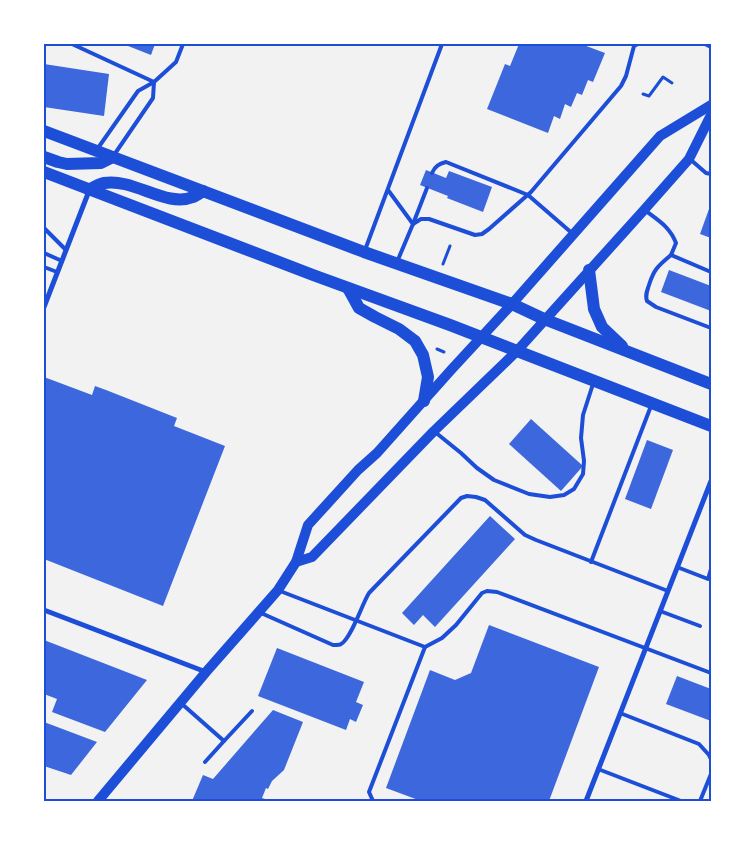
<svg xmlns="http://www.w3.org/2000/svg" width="755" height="845" viewBox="0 0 755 845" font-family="'PT Sans',sans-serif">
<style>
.building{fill:#3d67dc}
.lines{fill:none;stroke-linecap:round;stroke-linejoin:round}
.path{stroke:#1d4ed8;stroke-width:3}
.service{stroke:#1d4ed8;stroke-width:4}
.minor{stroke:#1d4ed8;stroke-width:5}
.secondary{stroke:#1d4ed8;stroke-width:10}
.primary{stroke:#1d4ed8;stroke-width:12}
.neatline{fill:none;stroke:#1d4ed8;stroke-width:2}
</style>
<rect width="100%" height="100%" fill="#f2f2f2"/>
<!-- building -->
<g class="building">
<polygon points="123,44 155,44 151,55"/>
<polygon points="519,44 581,44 605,53 593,82 588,80 582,95 577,93 571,107 565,104 560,119 554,116 548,133 487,109 505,64 510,66"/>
<polygon points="44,64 109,74 104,116 44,107"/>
<polygon points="426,170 446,178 449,171 492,187 483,212 447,198 448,196 420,185"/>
<polygon points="709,209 711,210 711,238 700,234"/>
<polygon points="669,270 711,286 711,311 661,292"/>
<polygon points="44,377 92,395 95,386 106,390 177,418 174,426 225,446 163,606 44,559"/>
<polygon points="531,419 583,466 561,491 509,444"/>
<polygon points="647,440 673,450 651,509 625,499"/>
<polygon points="490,516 515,539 435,627 423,615 414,625 402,613"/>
<polygon points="489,625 599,667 549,801 421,801 386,788 430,670 455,680 471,673"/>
<polygon points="44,640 147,680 105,732 52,712 57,699 44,694"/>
<polygon points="277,648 364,682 356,702 363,705 356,722 350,719 346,730 258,696"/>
<polygon points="677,676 711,689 711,721 666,704"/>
<polygon points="273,710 303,722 284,770 272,781 268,789 266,788 262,798 271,801 192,801 203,775 213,779"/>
<polygon points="44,722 97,742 71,775 44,766"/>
</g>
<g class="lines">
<!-- path -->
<g class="path">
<polyline points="643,94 649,96 663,77 672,83"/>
<polyline points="443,264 450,246"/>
<polyline points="437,349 444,352"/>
</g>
<!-- service -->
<g class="service">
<polyline points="72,44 154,82"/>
<polyline points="705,44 711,47"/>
<polyline points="98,148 138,91 154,82 176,62 183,44"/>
<polyline points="114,155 153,98 154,82"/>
<polyline points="691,160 706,173 711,174"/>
<path d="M432,173C435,166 439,164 446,162L528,195L573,234"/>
<polyline points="388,190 413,224 397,262"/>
<path d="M646,211C659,221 670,227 676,243L671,255L711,272"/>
<polyline points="413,224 421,219 429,219 475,235 482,234 489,229 531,192 621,86 626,76 634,46 638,44"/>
<polyline points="413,224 427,188"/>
<polyline points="44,228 66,250"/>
<polyline points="365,250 442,44"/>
<polyline points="44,253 62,261"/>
<path d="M671,255C658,266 654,269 649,285C647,291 645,295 647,301L656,307L711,328"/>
<polyline points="44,267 57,272"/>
<polyline points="435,432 461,453 477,468 494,480 529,494 550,497 564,495 574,489 583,474 584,461 581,438 583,415 593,384"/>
<polyline points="591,562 651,406"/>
<polyline points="677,567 708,579 711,569"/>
<polyline points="280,591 425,647 369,792 373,801"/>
<polyline points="660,611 700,626"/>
<path d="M261,613L333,645C335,645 340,645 341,644C351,639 362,604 369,593L461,498L467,496L476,497L485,500L525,535L536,540L668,591"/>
<polyline points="425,647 442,638 456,625 482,593 487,591 497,592 711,673"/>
<polyline points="182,704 224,741 205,762"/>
<polyline points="620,713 699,744 709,755 711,759"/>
<polyline points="224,741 252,711"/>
<polyline points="598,769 681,801"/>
<polyline points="700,801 711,774"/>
</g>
<!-- minor -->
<g class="minor">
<polyline points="44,307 89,191"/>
<polyline points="44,610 206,672"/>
<polyline points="586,801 711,481"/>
</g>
<!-- secondary -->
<g class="secondary">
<polyline points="296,562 312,557 434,431 516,352 644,210 689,159 711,115"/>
<polyline points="98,801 206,672 278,590 296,562 308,525 358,470 377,453 451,370 512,304 660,136 711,105"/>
</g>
<!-- primary -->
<g class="primary">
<polyline points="44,131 364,252 512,304 544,319 711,384"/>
<polyline points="44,157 58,162 67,164 101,163 113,157"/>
<polyline points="44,172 313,275 450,325 711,426"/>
<path d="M89,190C94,187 99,184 104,183C134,178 166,208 193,197C196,196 200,193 203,191"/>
<polyline points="589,270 594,309 602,327 622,346"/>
<polyline points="348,288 359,308 375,317 399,329 415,341 423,355 428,377 424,401"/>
</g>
</g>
<!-- border -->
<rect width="755" height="845" fill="none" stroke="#ffffff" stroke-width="90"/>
<rect x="45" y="45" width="665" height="755" class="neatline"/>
</svg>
